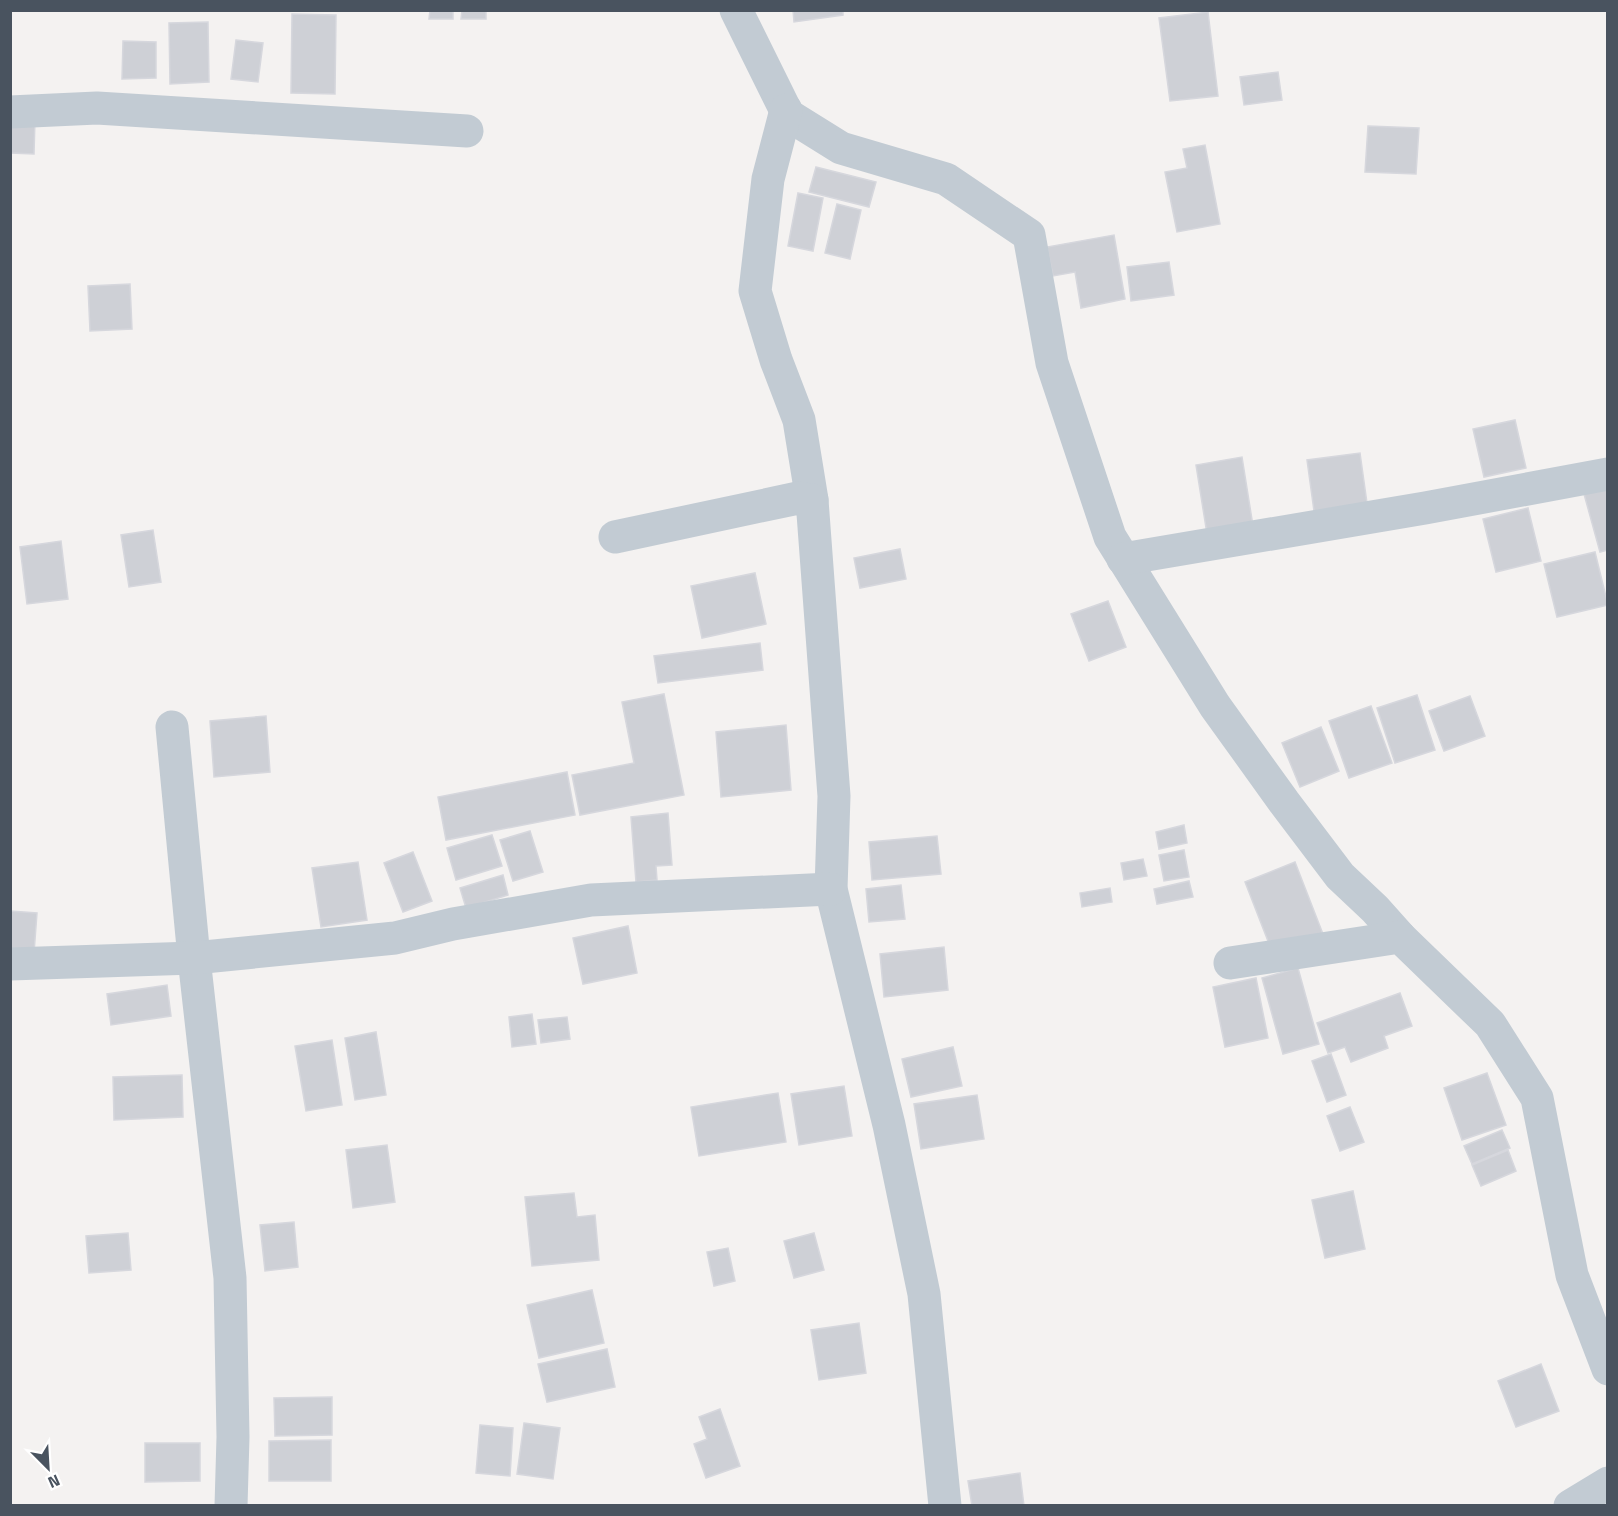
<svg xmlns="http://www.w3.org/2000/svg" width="1618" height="1516" viewBox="0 0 1618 1516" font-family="'Titillium Web',sans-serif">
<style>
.building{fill:#ced0d6;stroke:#d6d7dd;stroke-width:1.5}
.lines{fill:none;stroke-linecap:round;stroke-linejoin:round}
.street{stroke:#c2cbd3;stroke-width:33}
</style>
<rect width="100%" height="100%" fill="#f4f2f1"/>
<!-- building -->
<g class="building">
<polygon points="430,10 453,10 453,19 429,19"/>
<polygon points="462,10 486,10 486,19 461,19"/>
<polygon points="793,10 843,10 843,15 794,22"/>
<polygon points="1208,12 1218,96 1170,101 1159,18"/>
<polygon points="292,14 336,15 335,94 291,93"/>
<polygon points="208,22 209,82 170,84 169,23"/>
<polygon points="236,40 263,43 258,82 231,79"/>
<polygon points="123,41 156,42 156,78 122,79"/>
<polygon points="1278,72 1282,100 1244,105 1240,77"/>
<polygon points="10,118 35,119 34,154 10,153"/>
<polygon points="1368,126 1419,128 1416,174 1365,172"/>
<polygon points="1205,145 1220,224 1177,232 1165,172 1187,168 1183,149"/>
<polygon points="816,167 876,182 869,207 809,192"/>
<polygon points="798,193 823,198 813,251 788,246"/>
<polygon points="837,204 861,210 850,259 825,253"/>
<polygon points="1114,235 1125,299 1081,308 1075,272 1053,276 1047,247"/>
<polygon points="1169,262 1174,295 1131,301 1127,267"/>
<polygon points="130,284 132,329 90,331 88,286"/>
<polygon points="1515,420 1526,468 1484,477 1473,429"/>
<polygon points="1360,453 1367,503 1314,511 1307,460"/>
<polygon points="1242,457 1253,526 1207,534 1196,465"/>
<polygon points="1608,488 1608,550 1600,552 1584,494"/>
<polygon points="1528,508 1541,561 1496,572 1483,519"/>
<polygon points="153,530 161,582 129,587 121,535"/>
<polygon points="61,541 68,599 27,604 20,547"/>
<polygon points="900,549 906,579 860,588 854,558"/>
<polygon points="1595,552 1608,605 1557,617 1544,564"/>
<polygon points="755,573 766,624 702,638 691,586"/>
<polygon points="1108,601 1126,647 1089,661 1071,614"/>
<polygon points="760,643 763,670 658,683 654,656"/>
<polygon points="664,694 684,795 580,815 572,775 634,763 622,702"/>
<polygon points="1417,695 1435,750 1395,763 1377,708"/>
<polygon points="1470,696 1485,736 1444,751 1429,711"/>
<polygon points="1371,706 1392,763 1349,778 1329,721"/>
<polygon points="266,716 270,772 214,777 210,721"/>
<polygon points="786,725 791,790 721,797 716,732"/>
<polygon points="1321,727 1339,771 1300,787 1282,743"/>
<polygon points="567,772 575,815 446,840 438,797"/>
<polygon points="668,813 672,865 656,866 657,880 636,882 631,817"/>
<polygon points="1184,825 1187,843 1159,849 1156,832"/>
<polygon points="530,831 543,872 513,881 500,840"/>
<polygon points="492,835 502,866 456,880 447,848"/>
<polygon points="937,836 941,874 872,880 869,842"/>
<polygon points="1184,850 1189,877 1164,881 1159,855"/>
<polygon points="413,852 432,901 403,912 384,863"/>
<polygon points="1143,859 1147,876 1124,880 1121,863"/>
<polygon points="358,862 367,920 321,927 312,868"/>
<polygon points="1295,862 1323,934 1273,954 1245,882"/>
<polygon points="503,875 508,895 466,908 460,888"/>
<polygon points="1189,881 1193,897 1157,904 1154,889"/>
<polygon points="901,885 905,919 869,922 866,889"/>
<polygon points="1110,888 1112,902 1082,907 1080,893"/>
<polygon points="10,911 37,913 34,953 10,952"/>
<polygon points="628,926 637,973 583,984 573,938"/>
<polygon points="944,947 948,990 884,997 880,954"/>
<polygon points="1298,968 1319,1044 1283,1054 1262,978"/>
<polygon points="1256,978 1268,1038 1225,1047 1213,987"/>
<polygon points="167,985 171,1016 111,1025 107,994"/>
<polygon points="1400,993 1412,1026 1384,1036 1388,1048 1351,1062 1345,1047 1328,1053 1317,1023"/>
<polygon points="532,1014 536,1044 512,1047 509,1017"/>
<polygon points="567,1017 570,1039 541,1043 538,1020"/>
<polygon points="376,1032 386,1095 355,1100 345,1038"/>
<polygon points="332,1040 342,1105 306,1111 295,1046"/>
<polygon points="953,1047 962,1086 911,1097 902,1059"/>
<polygon points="1331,1054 1346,1095 1327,1102 1312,1061"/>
<polygon points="1487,1073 1506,1125 1462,1140 1444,1088"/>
<polygon points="182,1075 183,1117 114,1120 113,1077"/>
<polygon points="844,1086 852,1136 799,1145 791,1094"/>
<polygon points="778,1093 786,1142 699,1156 691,1107"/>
<polygon points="977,1095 984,1139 921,1149 914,1104"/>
<polygon points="1350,1107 1364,1142 1340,1151 1327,1116"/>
<polygon points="1502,1130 1510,1148 1472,1164 1464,1146"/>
<polygon points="387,1145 395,1202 353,1208 346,1150"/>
<polygon points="1508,1150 1516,1171 1481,1186 1472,1165"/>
<polygon points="1353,1191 1365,1249 1325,1258 1312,1200"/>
<polygon points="574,1193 577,1217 595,1215 599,1260 532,1266 525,1197"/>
<polygon points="294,1222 298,1267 265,1271 260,1225"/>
<polygon points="128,1233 131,1270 89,1273 86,1236"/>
<polygon points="814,1233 824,1270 794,1278 784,1241"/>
<polygon points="728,1248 735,1281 714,1286 707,1252"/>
<polygon points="592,1290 604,1343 539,1358 527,1305"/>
<polygon points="859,1323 866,1373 819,1380 811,1330"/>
<polygon points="607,1349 615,1387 547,1402 538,1364"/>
<polygon points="1541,1364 1559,1411 1516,1427 1498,1381"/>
<polygon points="332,1397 332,1435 275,1436 274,1398"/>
<polygon points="720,1409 740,1466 706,1478 694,1444 707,1439 699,1417"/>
<polygon points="524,1423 560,1428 553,1479 517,1474"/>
<polygon points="480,1425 513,1428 510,1476 476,1473"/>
<polygon points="331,1440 331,1481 269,1481 269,1441"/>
<polygon points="145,1443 200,1443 200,1481 145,1482"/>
<polygon points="1020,1473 1024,1506 972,1506 968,1481"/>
</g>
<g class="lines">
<!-- street -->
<g class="street">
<polyline points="736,10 788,115 841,148 946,179 1029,235 1052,363 1110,537 1215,706 1284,802 1340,876 1375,909 1400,937"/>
<polyline points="786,110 768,179 755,291 776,360 799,420 812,500"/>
<polyline points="10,112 97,108 467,131"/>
<polyline points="615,537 798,498 812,500 834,796 831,889 889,1125 924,1294 945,1506"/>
<polyline points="1123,559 1425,508 1608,474"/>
<polyline points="172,727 194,958 230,1278 233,1437 231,1506"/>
<polyline points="1230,963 1400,937 1490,1024 1537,1098 1572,1275 1608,1369"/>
<polyline points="10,964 194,958 395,938 453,924 591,900 831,889"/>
<polyline points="1570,1506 1608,1483"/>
</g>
</g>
<!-- border -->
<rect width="1618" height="1516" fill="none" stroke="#49535f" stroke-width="24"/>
<!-- north arrow -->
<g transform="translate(48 1468) rotate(156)" stroke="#ffffff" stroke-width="4.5" paint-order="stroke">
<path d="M0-4.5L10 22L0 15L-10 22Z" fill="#49535f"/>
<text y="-9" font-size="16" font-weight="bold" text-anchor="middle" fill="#49535f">N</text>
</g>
</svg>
